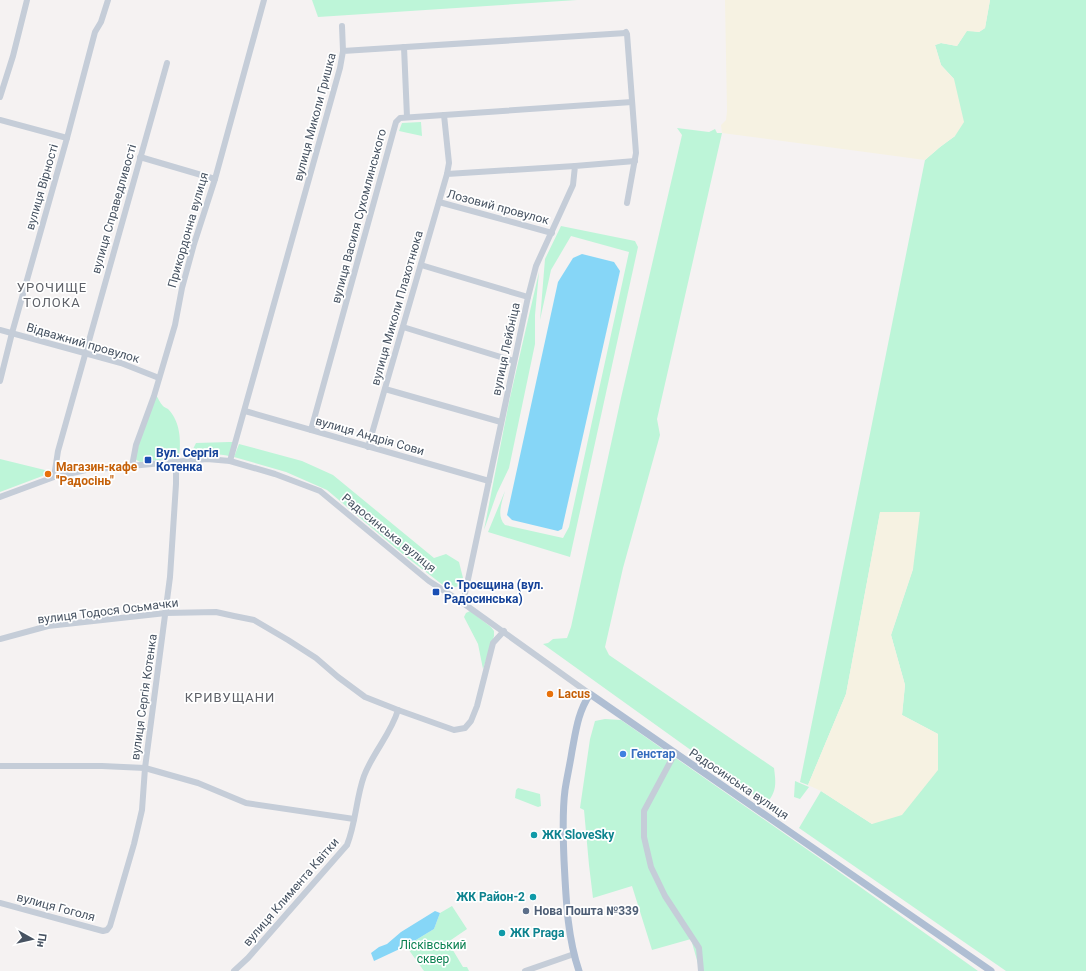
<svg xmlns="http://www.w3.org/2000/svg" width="1086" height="971" viewBox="0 0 1086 971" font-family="Roboto,sans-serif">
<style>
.green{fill:#bdf5d8}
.sand{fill:#f6f2e2}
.water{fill:#86d6f7}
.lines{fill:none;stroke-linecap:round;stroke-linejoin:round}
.minor{stroke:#c5cdd8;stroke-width:6}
.major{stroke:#afbed3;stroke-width:7}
.transit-dot{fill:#1a4fb4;stroke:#fff;stroke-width:1.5}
.food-dot{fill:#e8710a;stroke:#fff;stroke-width:1.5}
.shop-dot{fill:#3f7fe0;stroke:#fff;stroke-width:1.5}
.culture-dot{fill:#0f9aa8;stroke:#fff;stroke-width:1.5}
.service-dot{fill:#5c6f8a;stroke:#fff;stroke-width:1.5}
.labels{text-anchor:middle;stroke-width:3.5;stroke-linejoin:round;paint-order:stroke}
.street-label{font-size:12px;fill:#475362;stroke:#fff}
.transit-label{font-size:12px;font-weight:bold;fill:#164399;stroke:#fff;text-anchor:start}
.food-label{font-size:12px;font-weight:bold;fill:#c56008;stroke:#fff;text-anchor:start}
.shop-label{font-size:12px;font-weight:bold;fill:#366cbe;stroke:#fff;text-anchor:start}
.culture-label{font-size:12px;font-weight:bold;fill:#0d838f;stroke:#fff;text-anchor:start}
.service-label{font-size:12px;font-weight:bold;fill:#4e5e75;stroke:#fff;text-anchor:start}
.park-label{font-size:12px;fill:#0c8252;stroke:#fff}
.neighbourhood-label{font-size:13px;letter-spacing:1px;fill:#5e6168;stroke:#fff}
</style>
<rect width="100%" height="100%" fill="#f5f2f2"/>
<!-- green -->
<g class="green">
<polygon points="312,0 577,0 318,17"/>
<polygon points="990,0 1086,0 1086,971 1006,971 799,828 821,791 872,824 938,734 902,715 905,685 891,635 913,569 880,513 846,694 808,785 800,782 925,160 940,147 955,136 954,79 941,65 935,45 941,43 957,46 967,30 979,32 985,28"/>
<polygon points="421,122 422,136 399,131 402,123"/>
<path d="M677,128L709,132L715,129L717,133H722L657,419L660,435L623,568L605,647L609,655L774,768C776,783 777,792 766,804L543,644L548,643L553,639L567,638L571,627L621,398L682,135Z"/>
<path d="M561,226L635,241L638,247L570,557L488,532L505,491C502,502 496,516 505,525L563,538L569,527L629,252L571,236L551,270L540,320L545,259Z"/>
<polygon points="539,272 535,315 535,344 509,468 497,493 484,530 509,402"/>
<path d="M156,395C158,398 160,403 163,406C164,407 166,408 168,409C181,422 181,442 179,458L140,462L135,459L142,431Z"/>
<path d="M229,442H233L229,456C215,453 203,455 189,457L196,443Z"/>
<polygon points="239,444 302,461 333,475 434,558 446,554 459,562 464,582 463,585 448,589 404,555 327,490 286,472 234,457"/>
<polygon points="0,459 53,472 0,492"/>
<polygon points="470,611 491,627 494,631 494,636 483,669 478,644 464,617 466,613"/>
<polygon points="605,719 621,720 828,864 978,971 700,971 691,939 652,950 632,886 593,898 589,865 584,810 580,808 590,739 595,721"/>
<polygon points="795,781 809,787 800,799 794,797"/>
<polygon points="518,788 540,794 541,806 538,807 515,798 516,790"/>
<polygon points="452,906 467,929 448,942 463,967 467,967 469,971 424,971 406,946 434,929 440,913"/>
</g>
<!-- sand -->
<g class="sand">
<polygon points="725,0 990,0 985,28 979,32 967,31 957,46 941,43 935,45 941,65 954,79 964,122 955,136 940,147 925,160 722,133 721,125 726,120 727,111"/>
<polygon points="880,512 920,512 913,569 891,635 905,685 902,715 938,734 938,770 902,815 872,824 821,791 808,785 846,694"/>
</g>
<!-- water -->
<g class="water">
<polygon points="582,254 614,262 620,271 562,529 558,531 512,520 507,515 558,282 573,258"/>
<polygon points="435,911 440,913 434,929 406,946 374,961 371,953 379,947 387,944 401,932"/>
</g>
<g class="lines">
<!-- minor -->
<g class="minor">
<polyline points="342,26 343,51"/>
<polyline points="626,32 627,34 636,153 627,203"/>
<polyline points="404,47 407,117"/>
<polyline points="0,97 13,56 27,0"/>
<polyline points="444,115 449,163 447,174"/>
<polyline points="0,120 67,138"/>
<polyline points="140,157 215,179"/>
<polyline points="439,202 552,233"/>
<polyline points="421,265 528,297"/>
<polyline points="403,327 514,361"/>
<polyline points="0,330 121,363 159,378"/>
<polyline points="0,381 12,333 67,138 95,32 101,22 108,0"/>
<polyline points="385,389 501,422"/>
<polyline points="245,411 489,481"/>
<polyline points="311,430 396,122 400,118 632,102"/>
<polyline points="368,447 447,174 575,166"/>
<polyline points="230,461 340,68 343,51 626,33"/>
<polyline points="132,466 136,445 154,396 175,325 182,288 194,244 215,179 264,0"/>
<polyline points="54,477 58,451 167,63"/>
<polyline points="0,497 54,477 86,470 207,459 230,461 275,474 320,491 429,581 463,603 590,694"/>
<polyline points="463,603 528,297 536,266 573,185 575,166 635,161"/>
<polyline points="0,639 48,626 166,613 216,612 234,616 254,620 288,640 316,658 338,677 365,697 398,710 454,730 465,728 471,721 477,706 493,643 504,631"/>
<polyline points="675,753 644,811 644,837 651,867 665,896 699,948 701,971"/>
<polyline points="0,766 102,766 145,768 198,783 246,803 354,819"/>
<polyline points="0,903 103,931 107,930 110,926 134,844 142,810 145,768 170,577 176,484 176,462"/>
<path d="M234,971L248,958L347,845C356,823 356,798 364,776C373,752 391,734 398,710"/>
<polyline points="525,971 574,954"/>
</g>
<!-- major -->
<path class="major" d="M579,971C567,936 566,897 564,860C563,836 562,813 565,790C567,777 570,764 572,751C576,730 578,712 590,694L991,971"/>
</g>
<!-- markers -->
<g class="transit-dot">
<rect x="144" y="456" width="8" height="8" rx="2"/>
<rect x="432" y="588" width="8" height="8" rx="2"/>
</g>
<g class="food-dot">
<circle cx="48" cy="474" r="4"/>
<circle cx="550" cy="694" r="4"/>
</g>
<circle class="shop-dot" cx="623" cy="754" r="4"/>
<g class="culture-dot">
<circle cx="534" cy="835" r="4"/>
<circle cx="533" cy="897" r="4"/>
<circle cx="502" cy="933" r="4"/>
</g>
<circle class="service-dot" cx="526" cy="911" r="4"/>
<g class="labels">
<!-- street labels -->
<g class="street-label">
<text transform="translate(315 117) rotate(-75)" y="4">вулиця Миколи Гришка</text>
<text transform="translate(42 187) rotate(-74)" y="4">вулиця Вірності</text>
<text transform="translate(498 207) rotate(15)" y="4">Лозовий провулок</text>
<text transform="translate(114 209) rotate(-74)" y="4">вулиця Справедливості</text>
<text transform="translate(359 216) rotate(-75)" y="4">вулиця Василя Сухомлинського</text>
<text transform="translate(188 230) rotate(-74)" y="4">Прикордонна вулиця</text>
<text transform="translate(397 308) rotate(-74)" y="4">вулиця Миколи Плахотнюка</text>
<text transform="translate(83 343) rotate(16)" y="4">Відважний провулок</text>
<text transform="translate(506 349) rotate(-78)" y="4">вулиця Лейбніца</text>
<text transform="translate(370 436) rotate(16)" y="4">вулиця Андрія Сови</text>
<text transform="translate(389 533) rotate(39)" y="4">Радосинська вулиця</text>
<text transform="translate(108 611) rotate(-7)" y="4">вулиця Тодося Осьмачки</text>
<text transform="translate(144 697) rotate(-82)" y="4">вулиця Сергія Котенка</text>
<text transform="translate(739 784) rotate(34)" y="4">Радосинська вулиця</text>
<text transform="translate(291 892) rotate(-49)" y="4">вулиця Климента Квітки</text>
<text transform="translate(56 907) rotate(15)" y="4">вулиця Гоголя</text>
</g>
<!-- transit labels -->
<g class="transit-label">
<text x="156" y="457">Вул. Сергія<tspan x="156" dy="14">Котенка</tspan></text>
<text x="444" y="589">с. Троєщина (вул.<tspan x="444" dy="14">Радосинська)</tspan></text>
</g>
<!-- food labels -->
<g class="food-label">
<text x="56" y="471">Магазин-кафе<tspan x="56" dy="14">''Радосінь"</tspan></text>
<text x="558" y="698">Lacus</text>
</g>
<!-- shop labels -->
<g class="shop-label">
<text x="631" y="758">Генстар</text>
</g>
<!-- culture labels -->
<g class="culture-label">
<text x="542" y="839">ЖК SloveSky</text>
<text x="525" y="901" text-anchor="end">ЖК Район-2</text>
<text x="510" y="937">ЖК Praga</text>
</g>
<!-- service labels -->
<g class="service-label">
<text x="534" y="915">Нова Пошта №339</text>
</g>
<!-- park labels -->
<g class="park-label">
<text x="433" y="949">Лісківський<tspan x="433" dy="14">сквер</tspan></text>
</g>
<!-- neighbourhood labels -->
<g class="neighbourhood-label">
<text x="52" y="292">УРОЧИЩЕ<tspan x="52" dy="15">ТОЛОКА</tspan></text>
<text x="230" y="702">КРИВУЩАНИ</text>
</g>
</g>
<!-- north arrow -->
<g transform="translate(32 939) rotate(98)" stroke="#ffffff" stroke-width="3" paint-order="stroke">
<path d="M0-3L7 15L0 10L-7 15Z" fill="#475362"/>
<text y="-6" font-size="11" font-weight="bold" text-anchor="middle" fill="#475362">Пн</text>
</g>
</svg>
